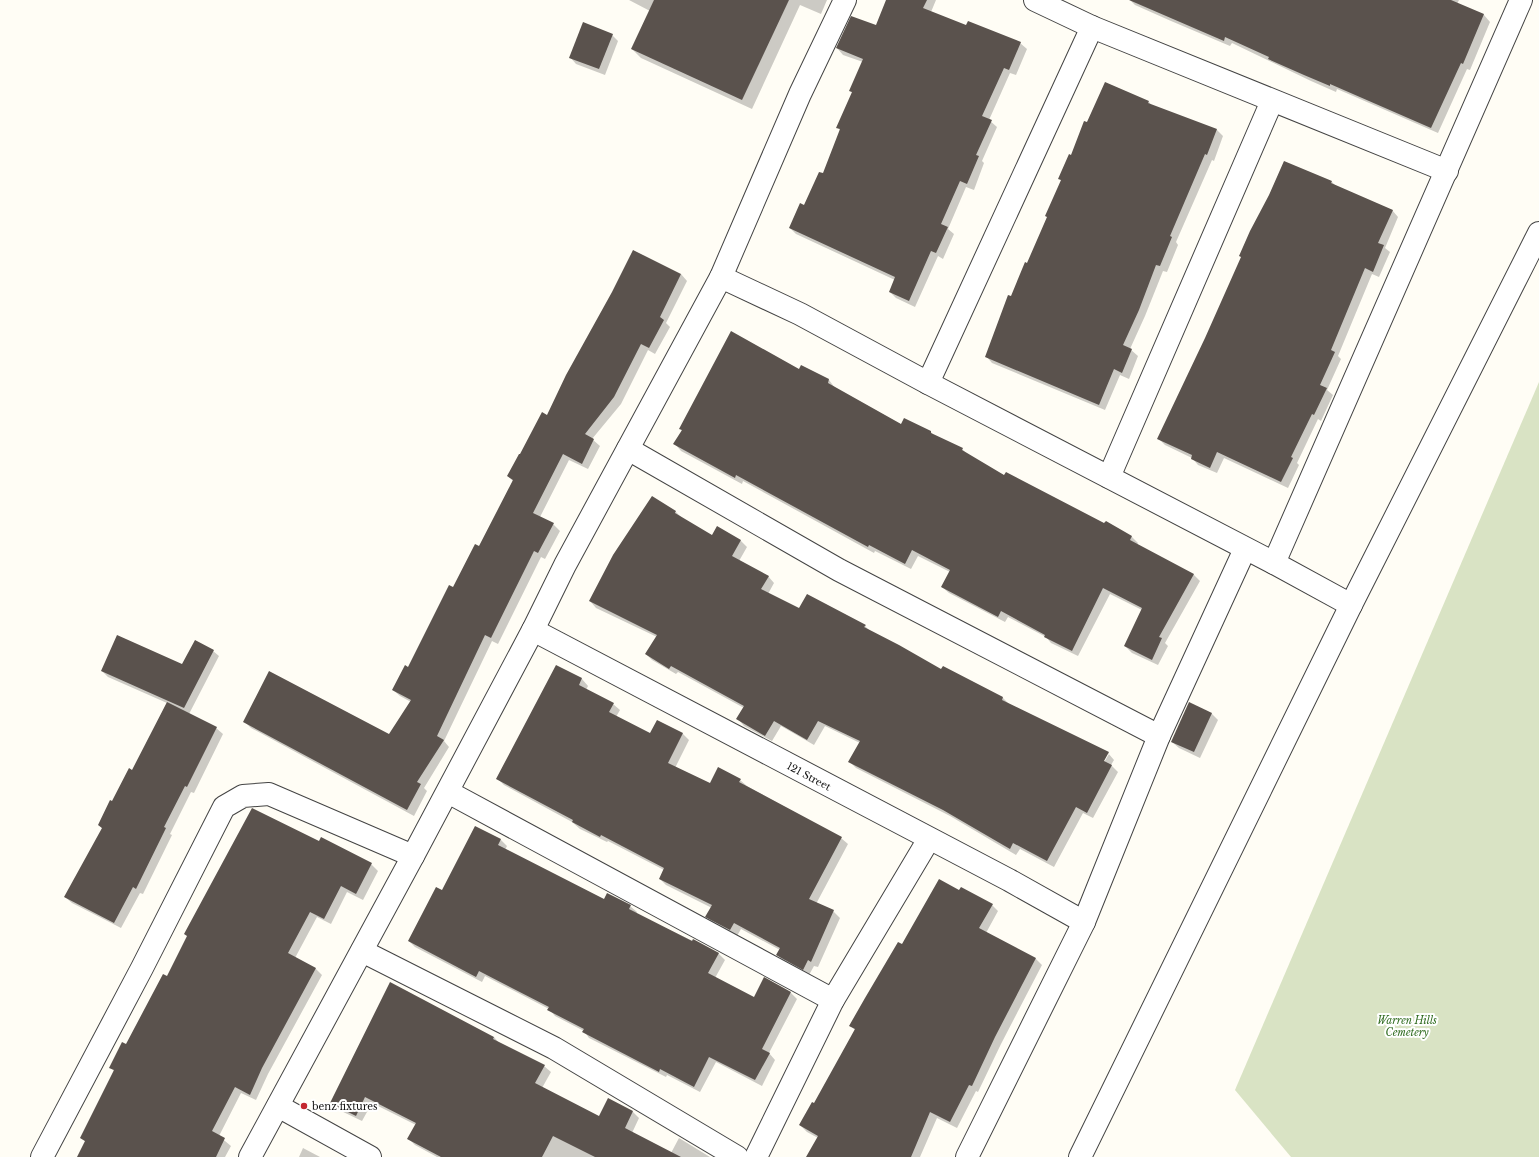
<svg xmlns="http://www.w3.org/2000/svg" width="1539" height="1157" viewBox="0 0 1539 1157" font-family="'Libre Baskerville',serif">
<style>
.cemetery{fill:#d9e3c4}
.shadow{fill:#0003;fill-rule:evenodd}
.building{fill:#5a524d}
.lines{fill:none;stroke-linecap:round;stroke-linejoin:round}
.minor-casing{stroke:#444;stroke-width:24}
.minor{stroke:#fff;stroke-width:22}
.poi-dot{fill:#c4262e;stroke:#fff;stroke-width:1.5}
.labels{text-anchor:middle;stroke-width:4;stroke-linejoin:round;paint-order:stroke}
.street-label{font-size:10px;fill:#111;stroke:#fff}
.park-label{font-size:10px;font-style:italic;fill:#2f6b1f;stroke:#fff}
.poi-label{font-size:10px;fill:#111;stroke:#fff;text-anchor:start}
</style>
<rect width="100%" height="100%" fill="#fffdf5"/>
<!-- cemetery -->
<polygon class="cemetery" points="1539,382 1539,1157 1291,1157 1235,1090"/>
<!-- shadow -->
<g class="shadow">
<polygon points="629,0 827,0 821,14 800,5 752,109 641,58 632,49 650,11"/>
<polygon points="887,0 936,0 931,12 966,26 1020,43 1027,49 1016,75 1010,73 989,120 997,127 982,161 984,163 974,190 966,187 948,229 954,234 943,259 938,256 915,307 896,298 890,292 895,280 796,234 790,228 823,175 841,131 837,127 853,93 850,91 863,62 843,55 837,48 876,27"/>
<polygon points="1130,0 1459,0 1457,4 1484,15 1490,22 1470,70 1467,69 1438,133 1337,89 1336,92 1311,81 1232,43 1230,46 1171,21 1135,5"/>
<polygon points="612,35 618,41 605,75 576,64 570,57"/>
<polygon points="1106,83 1149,102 1152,106 1217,130 1223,136 1214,161 1212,160 1176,242 1178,245 1167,272 1163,271 1145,316 1130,349 1138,356 1129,379 1120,375 1105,410 992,363 986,356 1028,264 1062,181 1060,179"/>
<polygon points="1284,162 1332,182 1337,187 1392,210 1398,217 1385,248 1390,252 1379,277 1372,274 1338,356 1341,359 1327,390 1333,395 1321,421 1318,419 1297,463 1299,465 1288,488 1224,458 1217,473 1198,465 1192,458 1165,445 1159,439 1206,339"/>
<polygon points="681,274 687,281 666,323 670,327 655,354 648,350 621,404 592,439 600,446 588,469 569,460 540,517 553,524 560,531 545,559 541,557 498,644 492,641 444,741 449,747 424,788 427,791 414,816 251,728 245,722 390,735 411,702 400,696 393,690 408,668 454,588 479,548 513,481 508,476 520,456 548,416"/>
<polygon points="802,366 829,380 835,388 902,425 931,432 934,436 962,449 968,455 1005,476 1132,537 1138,543 1137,545 1194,575 1200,581 1165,643 1168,646 1158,665 1132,653 1125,646 1142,610 1110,594 1078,656 1051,643 1046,637 1008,617 1005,622 949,593 942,587 950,572 918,556 911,569 875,551 874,553 743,481 742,484 681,451 675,444 682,431 680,428 800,370"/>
<path d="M676,512L682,518L712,536L717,527L741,541L747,547L739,561L768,576L774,583L768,594L800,610L865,626L870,631L941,670L1003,698L1009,704L1108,753L1114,760L1111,765L1118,772L1093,818L1083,813L1054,867L1020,849L1016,855L950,816L856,768L850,762L860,743L825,726L814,745L781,726L772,741L744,726L738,719L744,708L678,672L676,674L652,660L646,654L657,637L596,608L590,601ZM1107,754H1109L1102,766L1101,765Z"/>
<polygon points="213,651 219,656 189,714 216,728 223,734 194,793 191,792 170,834 172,835 143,894 140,893 121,928 72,903 65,897 103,829 99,825 133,771 167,703 108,677 102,671 183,665"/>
<polygon points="557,667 582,679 588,686 586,690 613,704 620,710 616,717 650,735 658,721 683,734 689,740 675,768 710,784 740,780 747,786 841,838 848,844 816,904 833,911 840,918 818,967 814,966 809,975 784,961 777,955 780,950 741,929 737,936 713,923 707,917 712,908 666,885 660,879 664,870 608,841 607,842 580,829 572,822 504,785 497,778"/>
<polygon points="1190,704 1212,714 1218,720 1200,758 1179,748 1172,742"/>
<polygon points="475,827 501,840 507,846 505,850 605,900 630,906 637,912 636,914 718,953 725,960 715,978 754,998 791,993 797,999 769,1053 775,1060 762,1086 716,1062 700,1092 667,1075 666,1077 589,1038 584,1031 555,1016 549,1009 485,976 482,982 415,947 409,941 443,891"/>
<polygon points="319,843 371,864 378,871 363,900 347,892 331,924 317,917 295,958 316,969 322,975 268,1074 256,1100 241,1093 219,1136 231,1146 225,1157 78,1157 86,1142 81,1138 114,1071 110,1067 127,1045 168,977"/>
<polygon points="959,892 992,905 998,911 986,933 1036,959 1042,965 1001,1044 978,1092 976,1091 957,1128 937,1118 920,1157 807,1157 818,1138 807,1132 800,1125 815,1104 855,1030 851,1026 902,945"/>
<polygon points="494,1037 500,1044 544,1066 551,1072 542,1088 599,1118 609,1100 633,1112 639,1118 632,1133 671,1153 679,1138 710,1157 437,1157 415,1145 409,1139 416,1125 372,1103 362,1121 337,1109 331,1102"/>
<polygon points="303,1148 320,1157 299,1157"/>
</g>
<!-- building -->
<g class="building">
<polygon points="654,0 789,0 742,100 631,49"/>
<polygon points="886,0 927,0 923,8 966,25 968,21 1021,42 1009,70 1004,68 982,116 992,120 976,155 979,156 967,184 960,181 941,224 948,227 936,253 931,251 909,301 889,292 895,277 789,228 800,203 804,205 819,172 823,173 840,129 836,128 852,92 849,91 863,59 836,48 851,16 876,25"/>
<polygon points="1129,0 1451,0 1484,14 1463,64 1461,63 1431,128 1330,84 1330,86 1304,75 1268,59 1269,57 1225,37 1224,41"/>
<polygon points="583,22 613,34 599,69 569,58"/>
<polygon points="1105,82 1149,101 1148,103 1217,129 1207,155 1205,154 1170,236 1172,237 1160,266 1156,265 1139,310 1123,345 1132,349 1122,373 1114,369 1099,405 985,357 1008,295 1011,296 1025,262 1027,263 1047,217 1045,216 1061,180 1058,179 1069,154 1071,155 1084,121 1087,122"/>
<polygon points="1284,161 1332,181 1331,183 1393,210 1378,243 1384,245 1373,272 1365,268 1331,350 1335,352 1320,385 1327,388 1314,415 1312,414 1291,457 1293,458 1281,482 1217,452 1210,468 1191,459 1192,455 1157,439 1205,338 1241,257 1239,256 1250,231 1269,195"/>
<polygon points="633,250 681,274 660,317 664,320 649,348 641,344 614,397 585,434 594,439 582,464 563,454 533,513 554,523 538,553 534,551 491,638 485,635 437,736 444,740 417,782 421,784 407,810 243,722 269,671 389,734 411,700 392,690 405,665 408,667 449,585 453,587 475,544 479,546 513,480 507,476 519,454 520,454 542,412 547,415 566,375 612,292"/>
<polygon points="731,331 799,369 801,365 829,379 828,383 901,424 904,418 931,431 931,433 963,448 962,450 1004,475 1006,472 1104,523 1106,521 1132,536 1130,540 1194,574 1159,637 1162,638 1152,660 1124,646 1142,608 1103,588 1072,651 1044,637 1045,635 1001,611 998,617 941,587 950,570 912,550 905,564 869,545 868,547 736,475 735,478 673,444 682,430 679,429"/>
<polygon points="652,496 676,511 675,513 712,535 717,526 741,540 732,556 769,576 761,589 799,608 807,594 866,625 864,627 899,645 941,669 943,666 1003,697 1002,700 1109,752 1104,761 1112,765 1087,813 1076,807 1047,861 1013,843 1010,849 943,810 848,762 860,741 818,721 807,740 774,721 765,736 736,719 744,706 671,666 669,669 645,654 657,635 589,601 613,555"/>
<polygon points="117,635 182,664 195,640 214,650 184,708 101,671"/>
<polygon points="556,665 582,678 579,685 614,703 609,712 650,733 657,720 683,733 668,763 710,783 718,767 741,779 739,782 842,837 809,899 834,910 811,962 808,960 803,970 776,955 780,948 734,923 730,930 705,917 712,905 659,879 664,868 601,835 600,837 572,822 573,820 496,779"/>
<polygon points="167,702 217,727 187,787 185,786 164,827 166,828 136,889 133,887 114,923 64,897 102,828 98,825 110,800 112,801 129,768 132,770"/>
<polygon points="1189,702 1212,713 1194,752 1171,742"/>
<polygon points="252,808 319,841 321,837 372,863 356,894 341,886 324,919 310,912 288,953 316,968 262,1068 250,1095 235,1087 212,1131 225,1138 216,1157 77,1157 85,1141 80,1138 114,1070 109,1068 122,1042 126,1044 163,974 167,976 187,936 184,934"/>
<polygon points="475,826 501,839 498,845 604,899 607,893 631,905 629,909 692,941 693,939 719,953 708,973 754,997 764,977 791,992 762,1049 770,1053 755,1080 709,1057 694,1087 660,1069 659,1072 582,1032 584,1029 547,1010 549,1007 479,971 476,977 408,941 436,887 442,890"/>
<polygon points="939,879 959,890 961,887 993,904 979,928 1036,958 995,1037 972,1086 969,1085 950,1122 930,1112 911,1157 806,1157 818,1136 799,1125 812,1102 814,1103 855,1029 849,1026 865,998 898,942 902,944"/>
<polygon points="390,982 494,1037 493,1039 545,1065 535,1083 599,1116 608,1098 633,1111 625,1128 681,1157 595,1157 553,1136 542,1157 441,1157 407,1139 416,1123 365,1097 356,1116 330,1103"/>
</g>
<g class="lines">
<!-- minor casing -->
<g class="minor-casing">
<g id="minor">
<polyline points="1035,0 1092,27 1447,171"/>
<polyline points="721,277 800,314 928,383 1274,563 1351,605"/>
<polyline points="928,383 1092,27"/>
<polyline points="628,449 839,570 1159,736"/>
<polyline points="1109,477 1272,101"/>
<polyline points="1274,563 1521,0"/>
<polyline points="533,630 1009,880 1084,922"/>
<polyline points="448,792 833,1000"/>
<polyline points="362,951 554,1048 737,1157"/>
<polyline points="278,1106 370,1157"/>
<polyline points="42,1157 142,968 224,807 243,796 269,794 413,856 533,630 565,565 721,277 800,94 845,0"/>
<polyline points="250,1157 413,856"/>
<polyline points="756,1157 833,1000 929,839"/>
<polyline points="967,1157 1084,922 1159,736 1245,549"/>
<polyline points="1080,1157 1351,605 1539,233"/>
</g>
</g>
<!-- minor -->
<use href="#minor" class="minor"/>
</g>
<!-- markers -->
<circle class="poi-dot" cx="304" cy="1106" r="4"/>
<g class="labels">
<!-- street labels -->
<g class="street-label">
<text transform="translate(809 776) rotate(28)" y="4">121 Street</text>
</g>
<!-- park labels -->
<g class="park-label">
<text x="1407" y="1024">Warren Hills<tspan x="1407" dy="12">Cemetery</tspan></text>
</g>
<!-- poi labels -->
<g class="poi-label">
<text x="312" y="1110">benz fixtures</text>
</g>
</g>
</svg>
